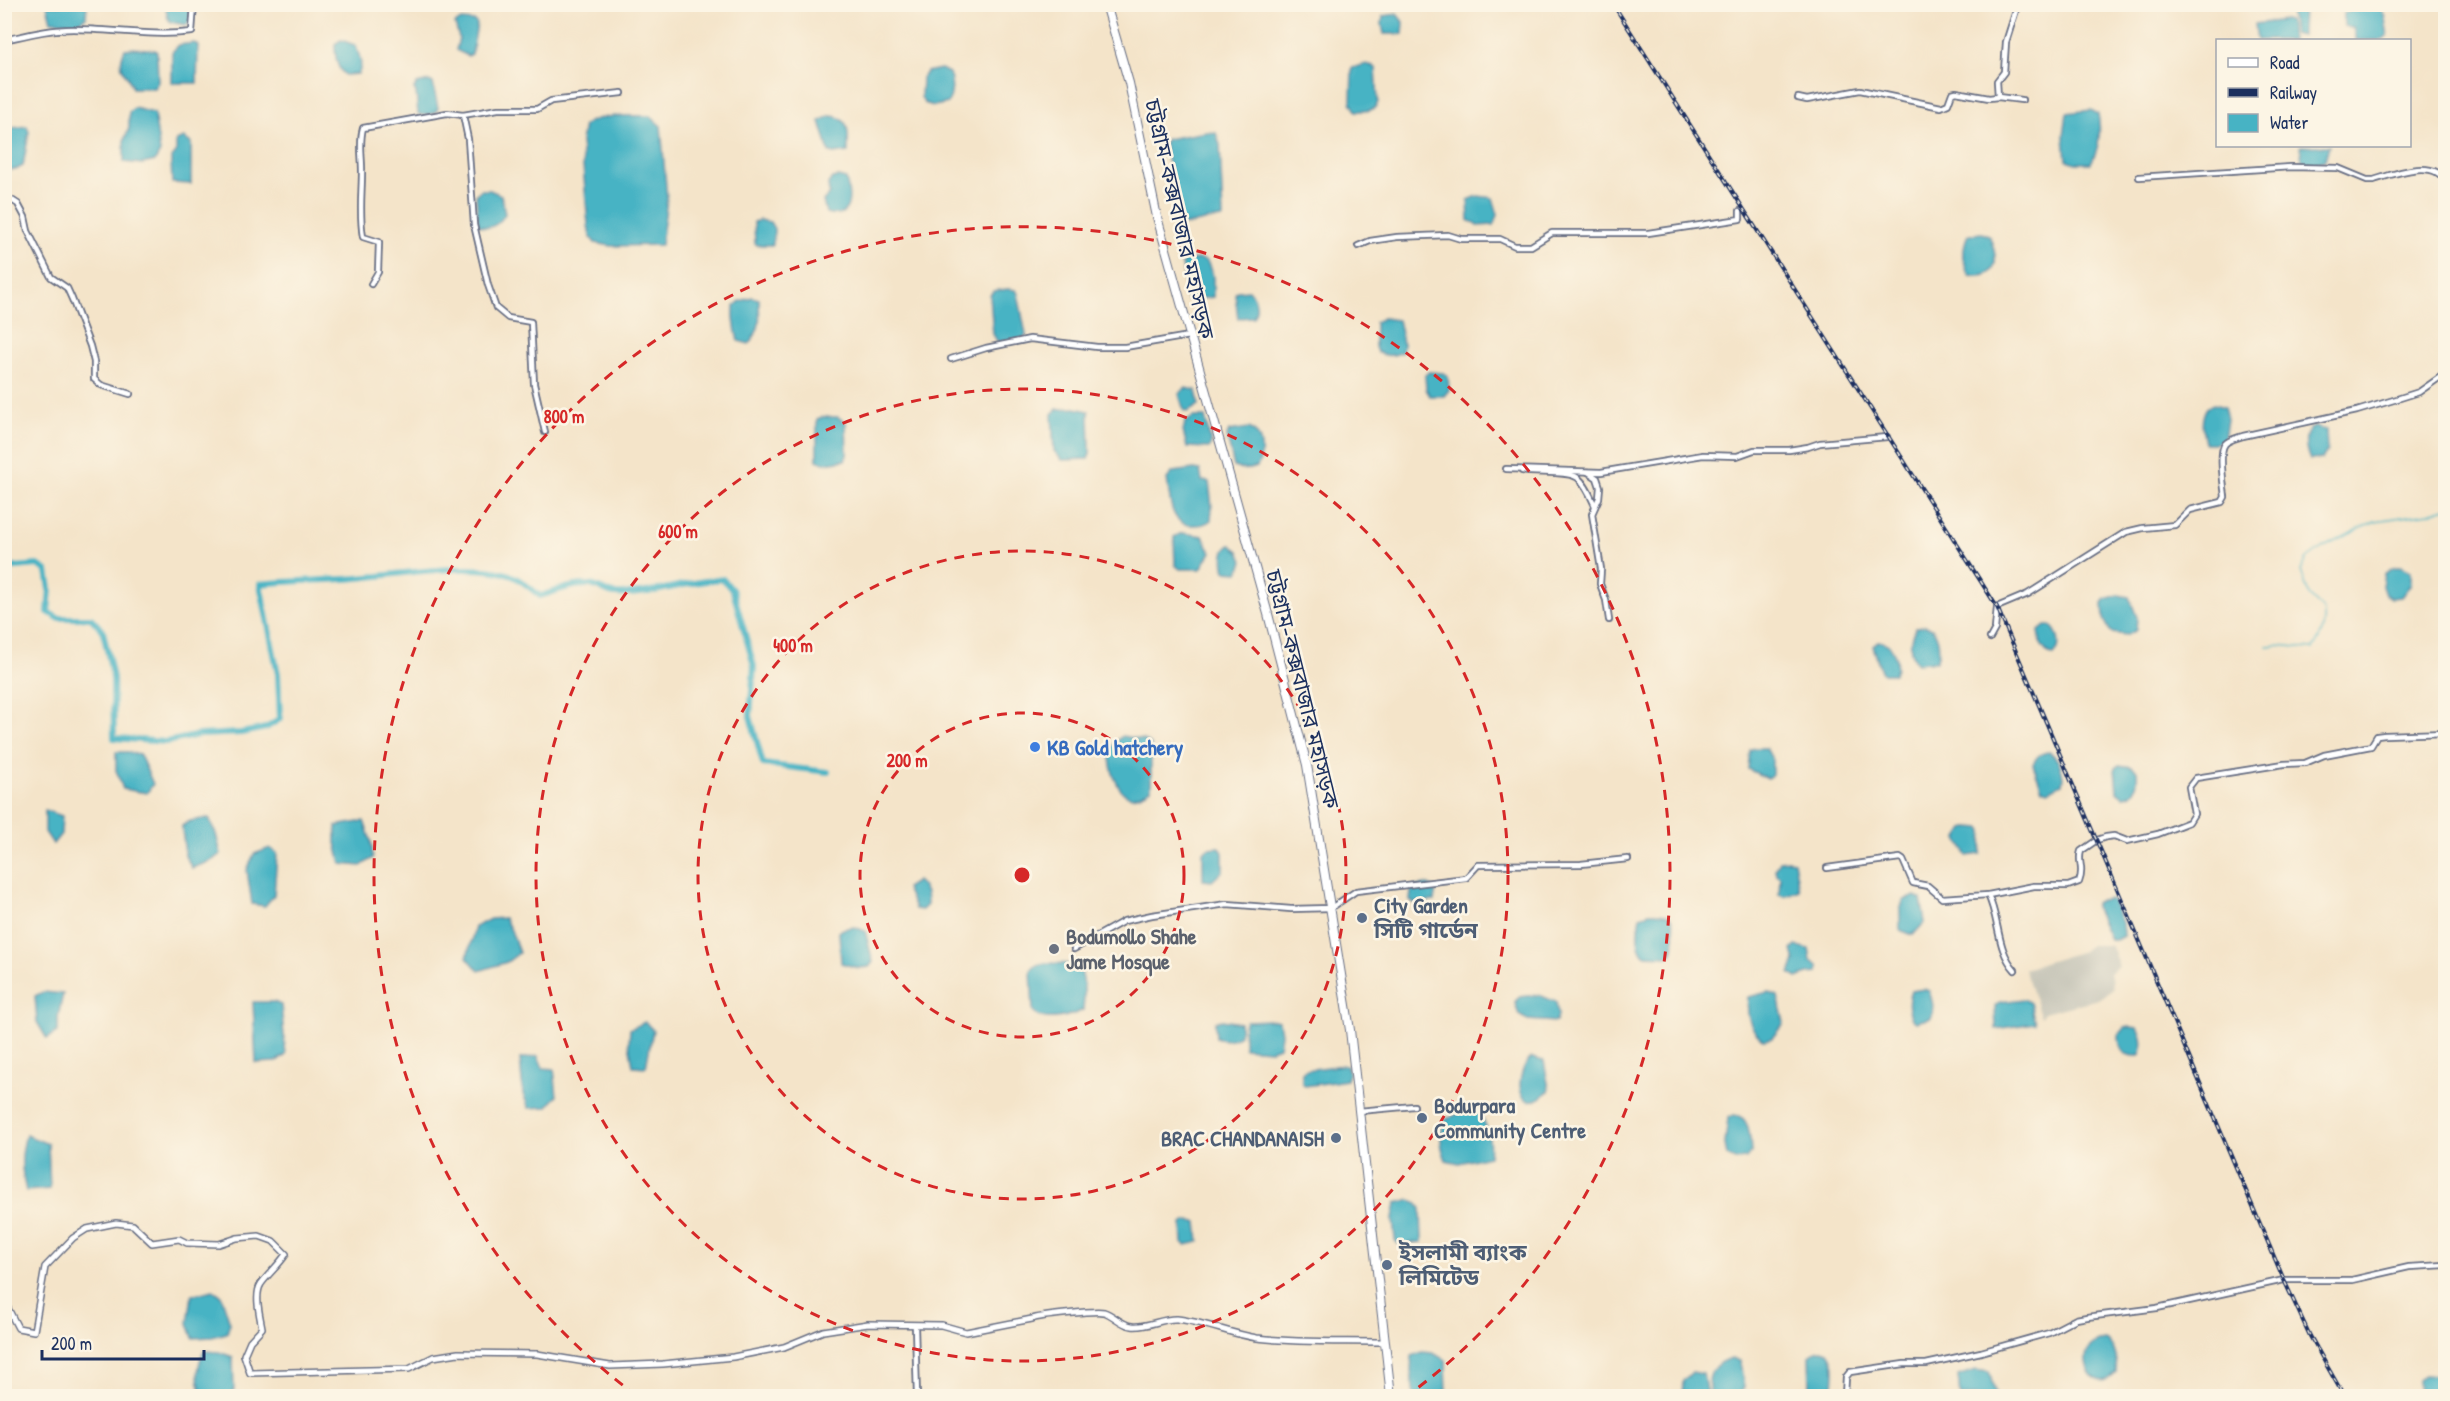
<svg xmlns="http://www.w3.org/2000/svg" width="2450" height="1401" viewBox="0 0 2450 1401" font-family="'Patrick Hand','Noto Sans Bengali',sans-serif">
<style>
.industrial{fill:#c6c5b8}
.water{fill:#47b3c4;stroke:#317191;stroke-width:1.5}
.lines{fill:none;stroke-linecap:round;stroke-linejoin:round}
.stream{stroke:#47b3c4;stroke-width:1.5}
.canal{stroke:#47b3c4;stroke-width:6}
.minor-casing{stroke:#676e83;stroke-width:8}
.tertiary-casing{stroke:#676e83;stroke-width:8}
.trunk-casing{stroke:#676e83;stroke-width:10}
.minor{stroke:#fff;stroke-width:4.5}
.tertiary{stroke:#fff;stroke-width:5}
.trunk{stroke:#fff;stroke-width:8}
.rail-casing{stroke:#1b2f5e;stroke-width:4}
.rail{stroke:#fcf5e5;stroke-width:1.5;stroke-dasharray:4.5;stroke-linecap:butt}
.ring{fill:none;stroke:#d62828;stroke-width:3;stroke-dasharray:10 8}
.shop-dot{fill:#3f7fe0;stroke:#fcf5e5;stroke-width:2}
.service-dot{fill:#5c6f8a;stroke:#fcf5e5;stroke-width:2}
.worship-dot{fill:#6b7280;stroke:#fcf5e5;stroke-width:2}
.labels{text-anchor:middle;stroke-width:5;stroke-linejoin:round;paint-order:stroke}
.street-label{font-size:22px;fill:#1b2f5e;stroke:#fcf5e5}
.shop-label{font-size:22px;font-weight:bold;fill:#366cbe;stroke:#fcf5e5;text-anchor:start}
.service-label{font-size:22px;font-weight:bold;fill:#4e5e75;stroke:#fcf5e5;text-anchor:start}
.worship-label{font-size:22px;font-weight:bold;fill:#5b616d;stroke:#fcf5e5;text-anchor:start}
.centre{fill:#d62828;stroke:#fcf5e5;stroke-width:3}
.ring-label{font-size:18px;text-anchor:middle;font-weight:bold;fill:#d62828;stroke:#fcf5e5;stroke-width:5;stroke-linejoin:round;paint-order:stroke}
</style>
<rect width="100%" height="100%" fill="#fcf5e5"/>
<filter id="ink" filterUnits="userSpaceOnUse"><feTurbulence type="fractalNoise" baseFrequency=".0167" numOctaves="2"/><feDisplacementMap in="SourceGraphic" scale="12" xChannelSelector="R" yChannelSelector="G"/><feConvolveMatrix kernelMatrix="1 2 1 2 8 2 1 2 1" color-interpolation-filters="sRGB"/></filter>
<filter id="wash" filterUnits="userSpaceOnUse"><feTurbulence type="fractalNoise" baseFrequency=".008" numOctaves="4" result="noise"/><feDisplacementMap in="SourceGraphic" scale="24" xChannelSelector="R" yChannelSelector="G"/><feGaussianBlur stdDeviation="1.35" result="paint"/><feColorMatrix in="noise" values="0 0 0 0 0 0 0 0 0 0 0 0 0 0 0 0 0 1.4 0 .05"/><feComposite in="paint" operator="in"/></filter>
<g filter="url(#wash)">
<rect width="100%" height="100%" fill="#f4e4c9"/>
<!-- industrial -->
<polygon class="industrial" points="2091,945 2110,945 2119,966 2110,973 2113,989 2098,999 2044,1013 2041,1017 2024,969 2083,951"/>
<!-- water -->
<g class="water">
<polygon points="47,5 87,5 86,17 77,23 51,21"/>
<polygon points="166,5 189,5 190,19 187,25 170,22 167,16"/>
<polygon points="2290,5 2303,5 2302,36 2293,34"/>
<polygon points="2365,7 2379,7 2384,14 2388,36 2383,40 2356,40 2353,28 2344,27 2344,12"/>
<polygon points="1397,14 1404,23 1403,34 1384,34 1382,24 1383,16"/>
<polygon points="461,20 474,21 477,24 472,54 468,56 456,50 459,38 455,24"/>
<polygon points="2285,20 2289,21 2291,40 2257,40 2255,24"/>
<path d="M341,40L355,45C359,54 364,65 358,74L345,75C337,69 335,54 335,44Z"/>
<polygon points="194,43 198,45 197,83 172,83 172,52 179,45"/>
<path d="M136,48L155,50L157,52L158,82L154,88H132C128,71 115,71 125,49Z"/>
<path d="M1367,64L1376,68L1378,102C1375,112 1365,111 1356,111L1351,102L1352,68Z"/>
<path d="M941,69L949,73C953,84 953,93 948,103L934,106L924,103L921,97L922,78L926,72Z"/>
<polygon points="429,81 433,83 438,108 435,113 425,115 418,114 416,92 414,89 417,84"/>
<polygon points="134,108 154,113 160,152 155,161 142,164 124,162 124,141 129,128 129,112"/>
<path d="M2091,110L2098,114C2101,130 2099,148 2091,163H2076L2066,160L2064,136L2067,113Z"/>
<path d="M650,116L661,126L667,199L661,245L612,246L595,243L590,236L588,225L581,141L584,125C602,113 629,116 650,116Z"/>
<path d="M829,116C852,116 848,135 848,152L833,154L829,152L820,121Z"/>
<polygon points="27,126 29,132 23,166 17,169 7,170 5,161 5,129"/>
<path d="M1206,132L1216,133L1220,145L1223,218C1207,219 1195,224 1179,226L1170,220L1177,199L1171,180L1164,143L1167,139Z"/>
<polygon points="184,138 191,143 191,184 172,183 171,159 176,153 176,141"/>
<polygon points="2300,146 2329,146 2325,160 2314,164 2302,161"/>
<path d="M838,177L846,179C851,198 852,220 826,213L823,201L829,194L828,184L832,178Z"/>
<path d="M481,190H490L501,195L505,214C499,225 490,230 478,225L476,194Z"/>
<polygon points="1478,196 1493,198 1498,215 1494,225 1477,226 1476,223 1469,221 1468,200"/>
<polygon points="759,220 770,222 774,229 773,245 757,245 755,243 754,222"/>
<path d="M1981,233L1989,235C1998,256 2001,281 1970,275C1962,264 1962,247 1968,235Z"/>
<polygon points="1200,259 1207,261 1213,276 1213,297 1187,300 1182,263 1187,260"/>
<polygon points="1008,289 1016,290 1018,294 1026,335 1024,338 1000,342 997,341 993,334 990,295 993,291"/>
<path d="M1249,290C1256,299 1259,307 1253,317L1238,318L1235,294L1237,291Z"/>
<path d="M752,297L759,299C759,318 763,326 749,344L738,341C735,329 733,319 734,307L739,302Z"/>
<path d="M1383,318L1398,320L1403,343L1402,352C1393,356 1386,357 1377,352L1375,347V322Z"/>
<polygon points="1429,372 1444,373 1448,376 1449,390 1444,396 1430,396 1426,389 1425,375"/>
<polygon points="1185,388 1196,390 1199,405 1188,412 1184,411 1179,394"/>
<path d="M2214,404L2224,407L2227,419L2224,440L2213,443H2205C2202,430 2200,417 2208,406Z"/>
<polygon points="1075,408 1089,411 1090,453 1088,459 1062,460 1054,451 1052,414 1057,409"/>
<polygon points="822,417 838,417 846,423 847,455 845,460 824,463 817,460 817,419"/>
<polygon points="1193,417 1205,417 1211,444 1209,448 1187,447 1183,431 1185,423"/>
<path d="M2314,427L2326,430L2327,451L2322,459L2310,460C2305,449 2302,432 2314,427Z"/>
<path d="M1249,428C1263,434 1264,455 1257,467C1249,470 1242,471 1234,467L1227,436L1229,431Z"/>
<path d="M1194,469L1200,470L1202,481L1209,482L1212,507L1211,520C1205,525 1200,525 1192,525C1169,525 1170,497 1167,479L1173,472Z"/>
<polygon points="1182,533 1203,536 1211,552 1201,569 1180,569 1175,565 1174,537"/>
<path d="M1231,545L1239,551L1243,561L1239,572L1225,571C1223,562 1221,550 1231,545Z"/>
<polygon points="2401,566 2411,571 2411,584 2401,597 2391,598 2385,595 2382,586 2384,574 2393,568"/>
<polygon points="2118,595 2129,597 2137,617 2136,630 2127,635 2111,633 2104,619 2103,603 2106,599"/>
<path d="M1925,626L1932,628C1939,637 1941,650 1936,661L1917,663C1908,653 1909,639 1916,627Z"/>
<path d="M2045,626H2051C2059,633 2062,647 2054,655L2048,654L2041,644L2039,631Z"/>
<path d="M1879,641C1894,643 1900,662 1894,674H1883L1881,671L1873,646Z"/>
<path d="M1122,736L1144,740L1151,745V789C1132,801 1124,800 1115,779C1112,772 1109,759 1110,751C1112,745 1117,740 1122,736Z"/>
<polygon points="1754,748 1766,748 1772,759 1772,775 1768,779 1748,769 1750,750"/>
<polygon points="116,752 128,752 140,755 153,784 147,793 123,789 116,770"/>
<path d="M2049,752C2059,758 2065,772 2062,784L2048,791L2042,789L2033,764C2037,756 2040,753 2049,752Z"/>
<path d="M2119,765L2132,767L2137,771C2138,783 2136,796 2123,796L2117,791L2115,768Z"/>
<polygon points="45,810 62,816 61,834 53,844 45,832"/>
<polygon points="209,818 216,834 221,854 211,861 192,868 185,855 182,826 190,821"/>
<polygon points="364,821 371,841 373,858 361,866 341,864 336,843 336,826"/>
<polygon points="1971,827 1981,828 1983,832 1981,854 1967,856 1958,838 1964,829"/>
<polygon points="1220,847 1223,853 1223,871 1212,881 1203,880 1203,853 1208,848"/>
<polygon points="270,848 277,853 274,895 265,906 252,904 247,870 254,854"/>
<polygon points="1788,860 1794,861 1799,890 1784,896 1779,894 1780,877 1776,874 1775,869 1779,861"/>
<path d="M917,881C926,888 927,895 927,905L922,910L915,909L906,888Z"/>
<polygon points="1428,885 1436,889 1434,901 1414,903 1410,901 1411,891 1415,886"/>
<polygon points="1915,896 1921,899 1925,922 1913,935 1900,930 1900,910 1904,900"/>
<polygon points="2110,899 2113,902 2122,923 2123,936 2116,940 2110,939 2095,907 2095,903 2100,900"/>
<path d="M1649,913C1655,913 1664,912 1669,916C1677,924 1675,947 1670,956L1644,955C1635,945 1638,928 1640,916Z"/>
<polygon points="504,918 511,930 519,953 507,962 479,971 467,957 475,927 490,919"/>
<polygon points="855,927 865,931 873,962 869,967 858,968 841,963 839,932 843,929"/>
<polygon points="1796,946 1809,949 1811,961 1818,966 1818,973 1807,974 1797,978 1790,974 1795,961 1792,950"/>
<path d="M1045,963L1077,964C1085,974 1085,997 1083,1010C1071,1016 1044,1024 1033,1012L1031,970L1037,965Z"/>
<path d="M1924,989L1929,991C1932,1000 1935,1009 1931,1018L1916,1022L1912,1019C1908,1009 1907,1002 1911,991Z"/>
<polygon points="43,992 63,994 58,1017 58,1031 47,1039 37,1022 35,996"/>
<path d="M1768,992L1778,996L1784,1023L1772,1038L1764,1040C1749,1030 1746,1015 1748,997Z"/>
<polygon points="1539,995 1556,1002 1558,1016 1556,1022 1527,1020 1519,1015 1515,1002 1519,997"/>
<polygon points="2024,999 2030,1003 2035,1023 1996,1029 1995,1006 2000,1002"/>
<polygon points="253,1002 274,1002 281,1005 286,1055 275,1062 256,1063"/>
<path d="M1222,1020L1240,1023V1035C1234,1040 1223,1041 1216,1038L1215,1022Z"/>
<polygon points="1274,1020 1279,1021 1281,1034 1279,1047 1271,1050 1244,1048 1244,1026 1246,1021"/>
<polygon points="645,1022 653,1030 646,1067 633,1066 629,1043 630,1029"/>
<path d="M2130,1027L2138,1028C2143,1038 2145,1046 2139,1056C2122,1057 2119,1049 2119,1034L2124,1028Z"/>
<polygon points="538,1056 543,1068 554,1069 557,1096 547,1107 529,1108 523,1094 520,1059"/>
<path d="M1532,1058L1544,1061L1549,1089V1091C1514,1122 1514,1069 1532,1058Z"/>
<polygon points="1343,1065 1347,1066 1349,1073 1347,1080 1305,1086 1302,1083 1302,1072 1306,1070"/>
<path d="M1463,1112H1477C1488,1122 1491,1141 1489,1156L1459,1163L1446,1160C1439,1143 1440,1136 1445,1119Z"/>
<path d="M1734,1115C1751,1116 1750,1139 1751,1153L1746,1159L1735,1160L1727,1156L1725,1144L1728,1118Z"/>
<path d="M26,1135L48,1144L50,1189L26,1191C21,1170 20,1155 26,1135Z"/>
<polygon points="1410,1200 1418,1203 1421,1209 1422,1242 1398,1244 1395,1240 1393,1219 1396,1203"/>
<polygon points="1186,1221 1197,1222 1199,1242 1186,1245 1183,1243 1182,1224"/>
<polygon points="213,1290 221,1295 230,1323 227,1333 212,1337 193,1338 188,1323 192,1295"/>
<path d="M2105,1340C2117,1347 2117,1360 2116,1373C2091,1401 2069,1343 2105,1340Z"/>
<path d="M1822,1350L1828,1352C1836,1362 1834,1374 1833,1386C1825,1391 1819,1391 1810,1387L1809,1356L1816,1351Z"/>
<path d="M204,1351L219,1352L233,1357L234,1391L226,1396H205C195,1384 197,1365 204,1351Z"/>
<polygon points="1422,1352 1433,1353 1446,1360 1447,1396 1414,1396 1411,1371 1412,1356"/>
<path d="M1732,1358L1740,1361L1744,1388L1738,1396H1711C1705,1378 1712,1362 1732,1358Z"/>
<polygon points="1975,1370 1989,1372 1996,1396 1960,1396 1958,1376"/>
<polygon points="1692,1372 1703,1374 1707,1396 1682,1396 1683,1381"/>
<polygon points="2424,1375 2437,1376 2443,1396 2419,1396 2418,1379"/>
</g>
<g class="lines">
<!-- stream -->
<path class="stream" d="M2267,646C2286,643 2295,648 2313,649C2321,636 2327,624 2323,609L2309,595L2301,571L2307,559L2322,548L2375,521L2429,513L2446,508"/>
<!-- canal -->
<path class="canal" d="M4,568L38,565L47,571L50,589L48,612L58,618H91L103,631L113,678L114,738L166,742L199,735L241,733L266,728L280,719L278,674L260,584C293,580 325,581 357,578C397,575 474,561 510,575C520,578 531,589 540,596C556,591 572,584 590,585C599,586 607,594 616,594C648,596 689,581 723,579L733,591L754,666L750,716L763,764L828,772"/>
</g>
</g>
<g filter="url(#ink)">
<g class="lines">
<!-- minor casing -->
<g class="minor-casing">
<g id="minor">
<path d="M4,40C27,35 49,29 73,29C113,29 152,37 192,32L194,4"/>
<polyline points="1998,97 1997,81 2004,72 2006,42 2018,4"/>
<polyline points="1798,98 1807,100 1860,90 1941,107 1948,104 1952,93 1956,92 1989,98 1998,97 2022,100"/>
<polyline points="463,115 468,139 474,225 488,285 496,308 508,318 531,322 534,384 545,432"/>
<path d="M2139,177L2291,167L2338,168L2367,180H2374C2393,174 2436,157 2446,183"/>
<polyline points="4,195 18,204 25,217 28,231 51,277 67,288 72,299 90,346 94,362 94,379 101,385 130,394"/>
<polyline points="1358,246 1370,241 1397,237 1448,235 1461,239 1500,239 1515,246 1531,246 1552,233 1648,233 1740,219 1740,211"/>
<path d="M371,284L378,272L379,242L363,237C359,214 362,193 362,171C362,155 359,143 363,128L447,113L463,115L498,109H537L551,101L622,93"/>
<polyline points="951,359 986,348 1030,339 1097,347 1125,347 1189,336"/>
<polyline points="1506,469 1601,472 1703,455 1737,456 1754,450 1789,450 1808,447 1820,443 1887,437"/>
<path d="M1522,471C1536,474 1568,470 1578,478C1586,484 1591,497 1595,506"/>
<polyline points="1588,472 1597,478 1600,487 1599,498 1592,514 1601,569 1600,584 1606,600 1609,620"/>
<path d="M1990,638L1995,629L1997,607L2028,594L2126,532L2143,528L2175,525L2190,510L2222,502L2225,497C2224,486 2218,452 2225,444C2228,440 2237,438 2243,436L2357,411L2397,399L2419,392L2446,373"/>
<path d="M1827,868L1900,858L1903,860L1913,883L1928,886L1942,898L1988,895C2000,920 1996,949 2015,970"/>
<path d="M1988,895L2034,886H2068L2079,882C2085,868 2077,863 2081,851L2097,840L2106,837L2114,836L2127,841L2158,834L2189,822L2194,814L2189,787L2196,778L2284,764L2305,763L2324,755L2371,746L2377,736L2385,735L2446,733"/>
<polyline points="1074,949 1124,921 1152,915 1227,904 1291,909 1331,908 1356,891 1466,878 1478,865 1581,864 1628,859"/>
<polyline points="1359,1111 1414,1106"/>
<polyline points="915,1326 917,1396"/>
<polyline points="1845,1396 1846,1377 1850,1372 1904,1364 1926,1364 1981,1352 2049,1333 2076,1319 2087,1317 2157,1308 2284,1280 2352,1280 2409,1267 2446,1265"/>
</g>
</g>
<!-- tertiary casing -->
<g class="tertiary-casing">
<path id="tertiary" d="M4,1301L18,1328L34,1331L45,1267L73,1238L87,1229L116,1223L133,1225L152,1243L179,1239L187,1243L219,1244L237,1238L259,1236L273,1241L286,1254C279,1265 269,1273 261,1284C254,1295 260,1316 262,1328L250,1341L244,1355L250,1373L409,1369L433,1357L458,1353L537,1354L610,1366L663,1364L733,1357L784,1347L823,1331L868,1324L941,1325L966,1332L1032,1319C1039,1316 1096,1310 1104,1312C1114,1315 1121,1325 1132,1326C1147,1328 1162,1318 1177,1319C1205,1322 1230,1334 1257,1338C1298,1343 1343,1341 1385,1342"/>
</g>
<!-- trunk casing -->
<g class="trunk-casing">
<polyline id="trunk" points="1106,4 1129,83 1157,217 1268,614 1307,765 1350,1030 1391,1396"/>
</g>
<!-- minor -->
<use href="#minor" class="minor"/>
<!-- tertiary -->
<use href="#tertiary" class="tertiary"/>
<!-- trunk -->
<use href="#trunk" class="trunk"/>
<!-- rail casing -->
<g class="rail-casing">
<polyline id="rail" points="1613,4 1997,607 2284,1280 2310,1336 2344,1396"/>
</g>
<!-- rail -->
<use href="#rail" class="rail"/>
</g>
</g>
<!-- distance rings -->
<g class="ring">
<circle cx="1022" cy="875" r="162"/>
<circle cx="1022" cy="875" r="324"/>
<circle cx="1022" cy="875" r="486"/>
<path d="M637 1396A648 648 0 1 1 1407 1396"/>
</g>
<!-- markers -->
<circle class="shop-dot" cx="1035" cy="747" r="6"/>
<g class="service-dot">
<circle cx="1362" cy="918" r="6"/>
<circle cx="1422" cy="1118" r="6"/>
<circle cx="1336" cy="1138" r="6"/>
<circle cx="1387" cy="1265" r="6"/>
</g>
<circle class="worship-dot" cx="1054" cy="949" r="6"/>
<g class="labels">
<!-- street labels -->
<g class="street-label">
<text transform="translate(1180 219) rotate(77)" y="8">চট্টগ্রাম-কক্সবাজার মহাসড়ক</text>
<text transform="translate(1303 689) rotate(76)" y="8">চট্টগ্রাম-কক্সবাজার মহাসড়ক</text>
</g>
<!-- shop labels -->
<g class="shop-label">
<text x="1047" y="755">KB Gold hatchery</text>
</g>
<!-- service labels -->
<g class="service-label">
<text x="1374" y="913">City Garden<tspan x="1374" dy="25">সিটি গার্ডেন</tspan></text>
<text x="1434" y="1113">Bodurpara<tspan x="1434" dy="25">Community Centre</tspan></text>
<text x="1324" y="1146" text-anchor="end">BRAC CHANDANAISH</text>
<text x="1399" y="1260">ইসলামী ব্যাংক<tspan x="1399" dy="25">লিমিটেড</tspan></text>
</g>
<!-- worship labels -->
<g class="worship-label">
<text x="1066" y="944">Bodumollo Shahe<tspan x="1066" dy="25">Jame Mosque</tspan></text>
</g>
</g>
<circle cx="1022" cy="875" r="9" class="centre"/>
<g class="ring-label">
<text x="564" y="423">800 m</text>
<text x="678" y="538">600 m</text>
<text x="793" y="652">400 m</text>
<text x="907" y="767">200 m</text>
</g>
<!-- margin -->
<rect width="2450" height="1401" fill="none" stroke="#fcf5e5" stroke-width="24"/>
<!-- legend -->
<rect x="2216" y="39" width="195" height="108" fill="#fcf5e5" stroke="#a2a6af" stroke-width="1.5"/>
<rect x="2228" y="58" width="30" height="9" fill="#ffffff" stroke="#a2a6af" stroke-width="1.5"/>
<text x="2270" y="69" font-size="18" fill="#1b2f5e">Road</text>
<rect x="2228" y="88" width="30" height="9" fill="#1b2f5e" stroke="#a2a6af" stroke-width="1.5"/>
<text x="2270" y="99" font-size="18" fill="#1b2f5e">Railway</text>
<rect x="2228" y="114" width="30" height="18" fill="#47b3c4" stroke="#a2a6af" stroke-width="1.5"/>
<text x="2270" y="129" font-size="18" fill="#1b2f5e">Water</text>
<!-- scale -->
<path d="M42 1350v9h162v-9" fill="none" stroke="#1b2f5e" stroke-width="3"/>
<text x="51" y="1350" font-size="18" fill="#1b2f5e" stroke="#fcf5e5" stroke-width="4.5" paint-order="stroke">200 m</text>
</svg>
